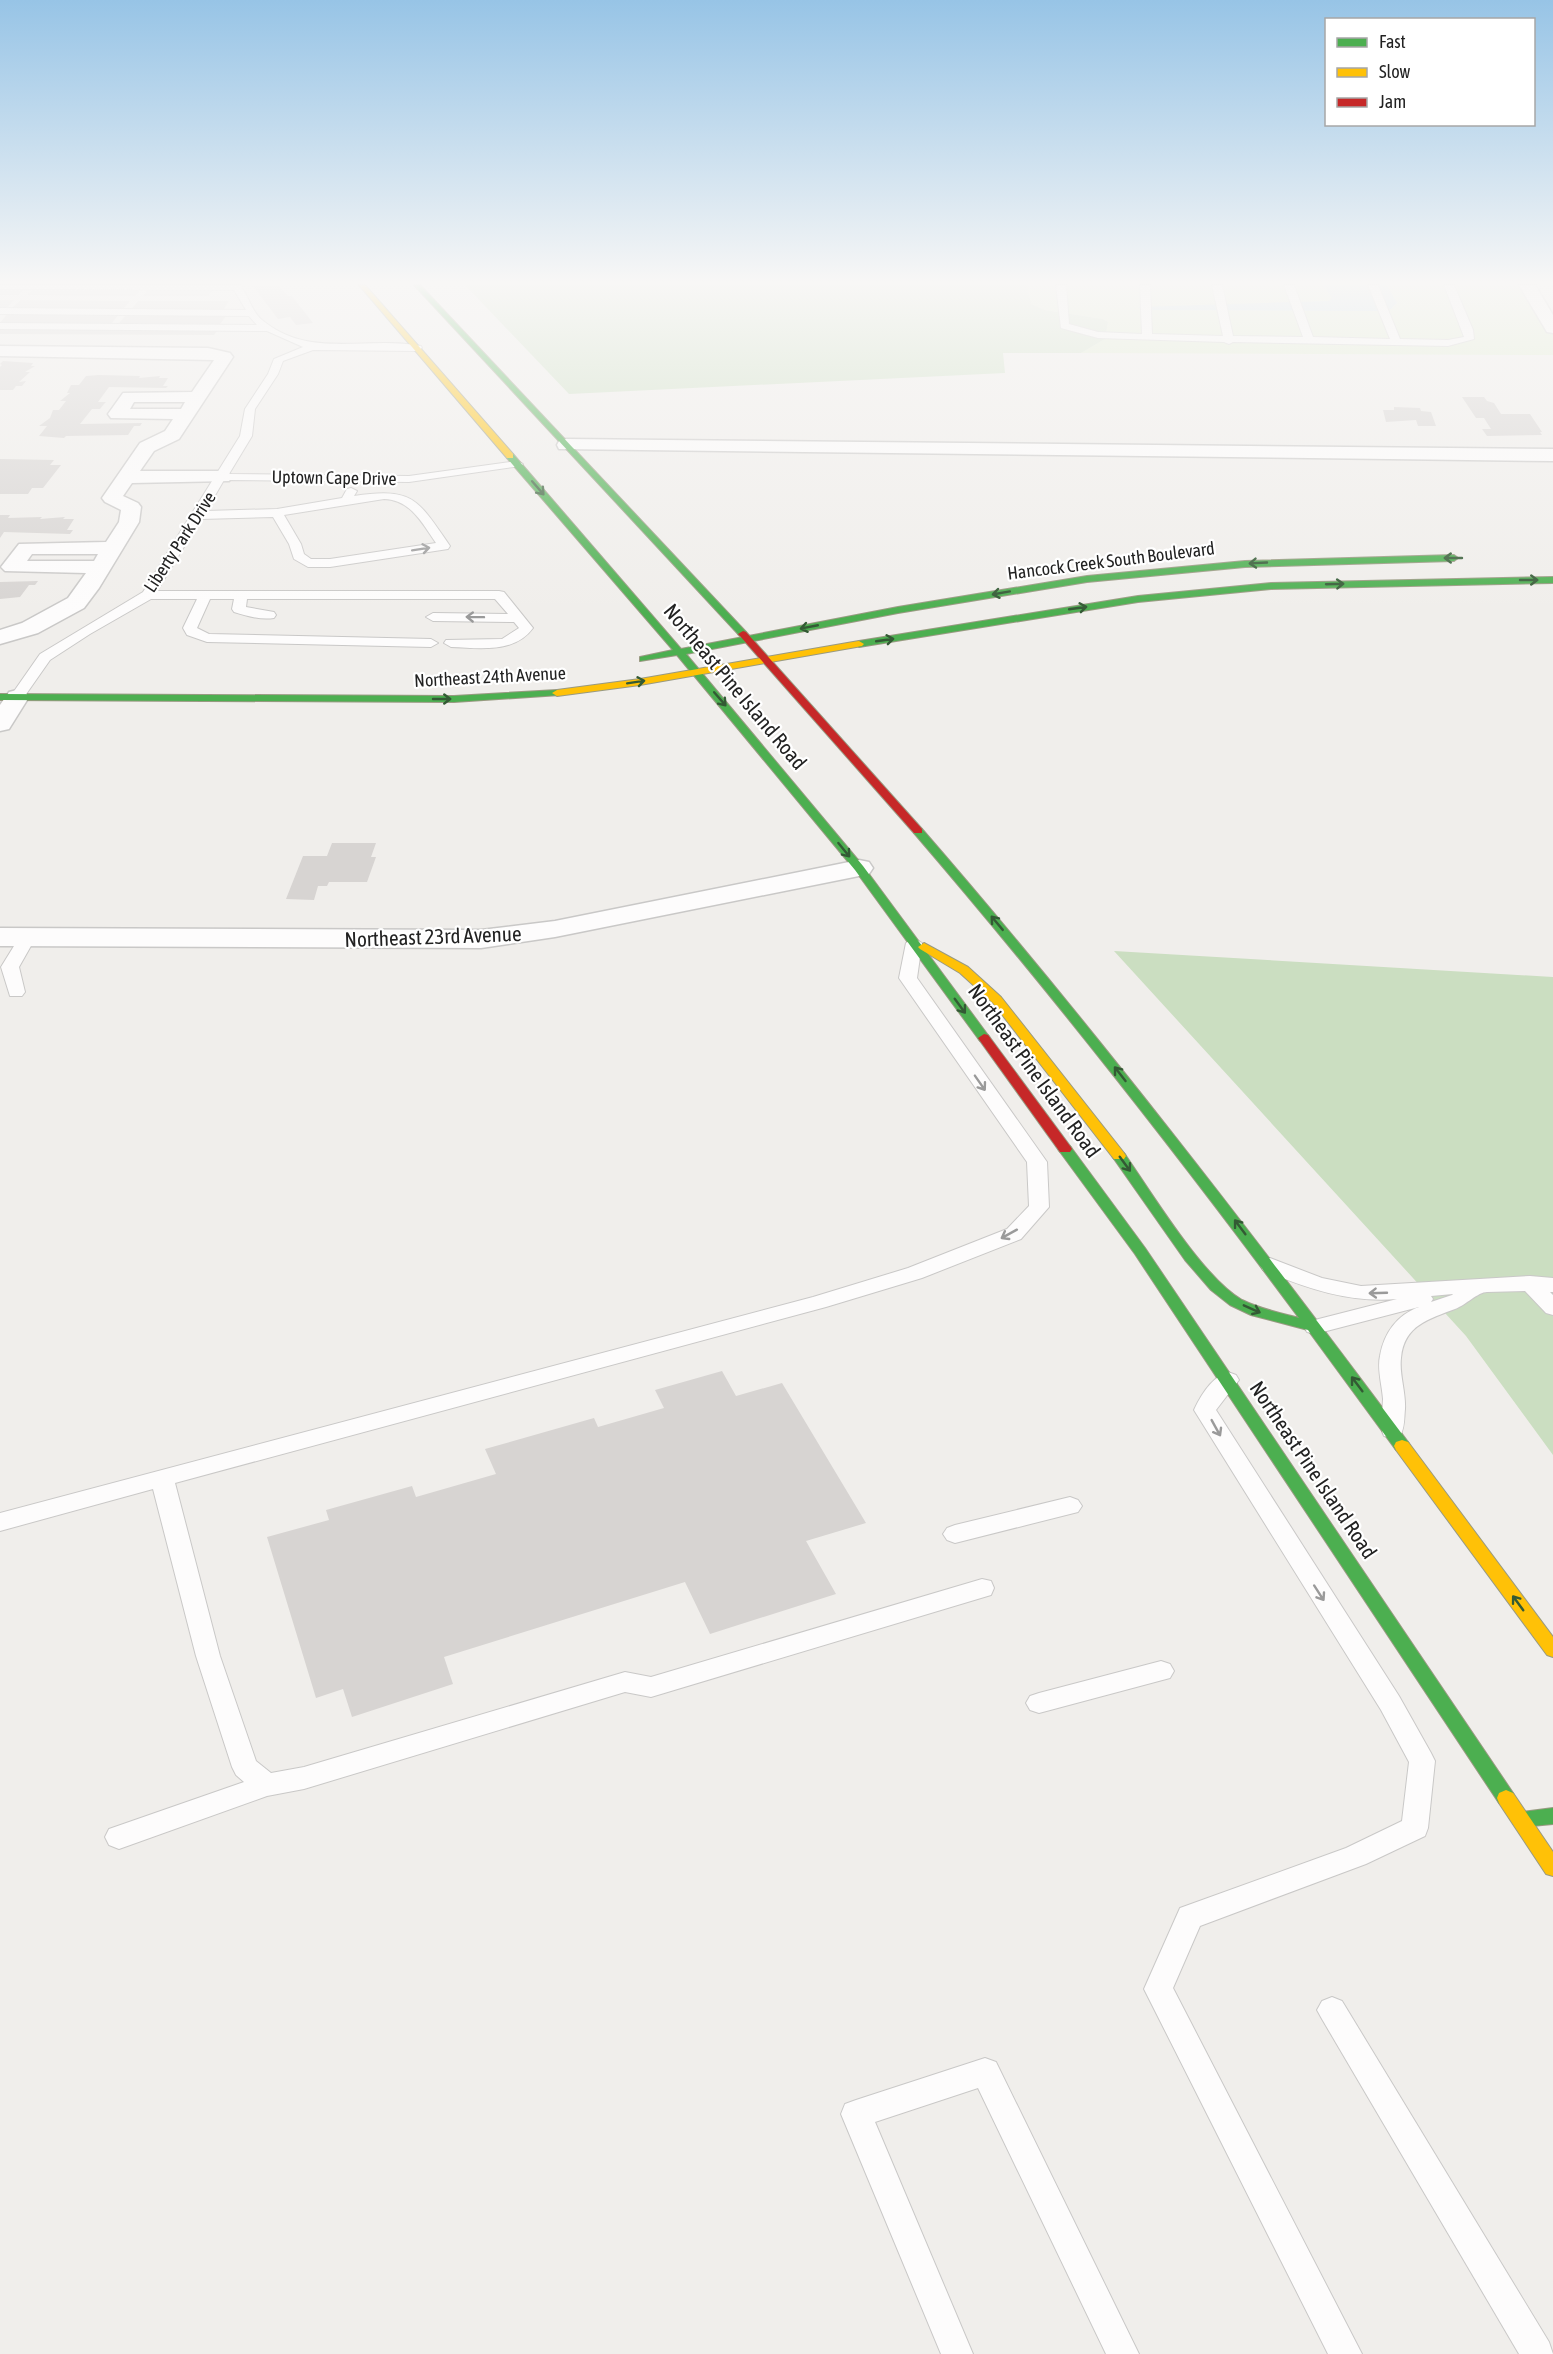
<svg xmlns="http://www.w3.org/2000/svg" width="1553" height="2354" viewBox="0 0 1553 2354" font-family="'Asap Condensed',sans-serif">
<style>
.grass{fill:#ddeccb}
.forest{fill:#cbdec1}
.water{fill:#bfdbe3}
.building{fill:#d7d4d2}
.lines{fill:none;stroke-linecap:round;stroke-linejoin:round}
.lane-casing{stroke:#c9c8c7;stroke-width:2}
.street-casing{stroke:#c9c8c7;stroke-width:3}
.fast-casing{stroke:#999a82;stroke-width:2}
.slow-casing{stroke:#999a82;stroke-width:2}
.jam-casing{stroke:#999a82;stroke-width:2}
.lane{fill:#fdfcfc;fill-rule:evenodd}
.street{fill:#fdfcfc;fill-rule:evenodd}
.fast{fill:#4caf50;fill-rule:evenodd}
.slow{fill:#ffc107;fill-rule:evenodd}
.jam{fill:#c62828;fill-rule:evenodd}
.oneway{stroke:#335a34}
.oneway2{stroke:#9a9a9a}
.labels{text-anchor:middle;stroke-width:4.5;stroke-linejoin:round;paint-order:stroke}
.far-street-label{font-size:18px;fill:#222;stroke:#fff}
.street-label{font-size:21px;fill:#222;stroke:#fff}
</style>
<rect width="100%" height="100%" fill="#f0eeeb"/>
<!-- grass -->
<polygon class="grass" points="1027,285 1323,285 1333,298 1329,301 1142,310 1376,311 1391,309 1397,303 1387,285 1531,285 1553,320 1553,355 1081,353 1105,339 1108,322 1103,319 1045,310 1030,304"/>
<!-- forest -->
<g class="forest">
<polygon points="465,285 1027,285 1031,304 1045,310 1103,319 1108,322 1105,339 1081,353 1003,353 1005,373 569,394"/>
<polygon points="1114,951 1553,977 1553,1455 1466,1336"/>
</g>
<!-- water -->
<polygon class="water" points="1323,285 1387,285 1397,303 1391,309 1376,311 1142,310 1138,307 1329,301 1332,298"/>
<!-- building -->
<g class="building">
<polygon points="279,285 288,296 292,296 313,323 296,325 290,317 278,319 253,286"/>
<polygon points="0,288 25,288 19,295 0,295"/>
<polygon points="33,289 141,289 135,296 27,295"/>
<polygon points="148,289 213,290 208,296 143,296"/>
<polygon points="0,300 14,300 6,309 0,309"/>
<polygon points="21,300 130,301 123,309 12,308"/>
<polygon points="138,301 229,301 223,310 131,310"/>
<polygon points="8,313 119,314 111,324 0,323"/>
<polygon points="127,314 227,315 220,324 119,323"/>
<polygon points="0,329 217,331 214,335 0,334"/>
<polygon points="3,361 33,363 31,366 35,366 25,372 30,372 19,382 26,381 22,386 16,386 13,390 0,390 0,367 2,365 0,364"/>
<polygon points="99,375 140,376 139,378 160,376 159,378 168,378 163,386 168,386 166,388 109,387 98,402 106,402 104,404 100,409 92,409 80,424 142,423 140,426 134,426 128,435 66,436 64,438 39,436 47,426 39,426 50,418 53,410 59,410 66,401 60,401 70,393 67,393 71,385 79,385 86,376"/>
<polygon points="1462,397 1484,397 1487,401 1494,403 1501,414 1530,414 1542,432 1540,432 1542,435 1487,436 1482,429 1491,429 1484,418 1476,418"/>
<polygon points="1394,407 1420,408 1421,411 1431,412 1436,426 1418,426 1416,420 1386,422 1383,410 1394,410"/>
<polygon points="0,459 54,460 50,465 61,465 43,488 32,488 28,494 0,494"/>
<polygon points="0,515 10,515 8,518 42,517 40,519 65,517 63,519 74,519 67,530 73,530 70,534 4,532 0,538"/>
<polygon points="38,581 35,585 29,585 20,597 0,599 0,582"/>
<polygon points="332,843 376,843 371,857 376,857 367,882 329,882 327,886 318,886 314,900 286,899 303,856 327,856"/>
<polygon points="722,1371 736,1396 782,1383 866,1523 806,1541 836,1594 710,1634 685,1582 444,1657 453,1684 352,1717 343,1689 316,1698 267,1537 329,1520 326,1510 412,1486 416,1497 496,1474 485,1449 594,1418 598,1427 664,1408 655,1390"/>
</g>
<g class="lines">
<!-- lane casing -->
<g class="lane-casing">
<g id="lane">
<path d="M0,285H240C248,295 252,312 262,320C310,360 367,335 421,346L422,348L417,351L313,350L283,361L278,374L255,409L252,436L229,474L409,476L517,461L523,464L521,466L409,482L224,480L206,511L277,509L342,498L347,489L351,488L357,491L354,496C414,487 418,500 450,546L448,549L330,567H308L294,559L289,544L273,517L201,519L157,591H499L504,592L533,628C514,654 479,648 451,647L444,643L446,640L502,639L519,628L514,622L433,621L426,617L433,613L508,614L495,599H247L246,607L274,612L276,615L274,618C260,620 247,616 234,612L232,609L234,599H210L197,628L209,634L431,639L438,643L431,647L207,642L187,635L183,628L197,599H151L90,634L50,660L22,700H12L10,697L40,654L143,592L240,436L245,409L268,374L274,359L303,347L267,331L0,329V323L257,325L249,316L0,314V308L246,310L234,290L0,289ZM384,499C411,500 422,523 436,543L330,559H311L304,554L301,544L284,515Z"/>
<polygon points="1056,285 1066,285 1069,324 1098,332 1142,334 1140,285 1150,285 1152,334 1223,336 1212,285 1222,285 1233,336 1303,337 1284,285 1294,285 1313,337 1390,339 1368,285 1378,285 1400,339 1448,340 1464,337 1444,285 1454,285 1473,330 1474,339 1448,346 1233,342 1229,344 1224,342 1098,338 1061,328"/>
<polygon points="28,932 36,937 19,967 25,992 22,996 10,996 1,967 22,933"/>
<polygon points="914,938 922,943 917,978 1047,1162 1049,1207 1021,1239 922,1278 826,1307 175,1483 220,1656 256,1761 271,1773 304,1767 625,1672 651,1677 982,1579 991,1581 994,1588 991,1595 651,1697 625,1692 304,1789 267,1796 119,1849 109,1845 105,1837 109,1829 244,1782 236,1775 232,1767 196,1656 153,1489 0,1531 0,1513 813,1297 908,1268 1007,1229 1029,1206 1027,1162 899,978 906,943"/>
<path d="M1270,1258L1322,1278L1361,1286L1530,1276L1553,1278V1292H1550L1553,1295V1315L1546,1313L1525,1291L1487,1292C1478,1292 1466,1305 1455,1309C1429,1319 1404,1325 1401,1358C1399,1374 1406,1392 1405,1409C1404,1418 1405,1427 1400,1436L1392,1438L1384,1436C1378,1425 1383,1411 1383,1399C1382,1385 1377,1369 1380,1356C1384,1333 1397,1315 1419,1307L1315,1334L1307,1332L1304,1327L1307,1322L1397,1299C1349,1303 1306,1288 1263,1270L1260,1265L1263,1260ZM1453,1294L1452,1295L1431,1302L1433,1299L1431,1296Z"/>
<path d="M1228,1372L1236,1375L1239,1380L1216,1410L1399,1696L1431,1753L1435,1761L1428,1828L1425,1836L1366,1864L1200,1926L1173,1988L1362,2354H1328L1144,1989L1180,1908L1346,1848L1402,1821L1409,1762L1381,1710L1194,1410C1201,1395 1212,1377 1228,1372Z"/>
<polygon points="1070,1497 1078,1500 1082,1506 1078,1512 955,1543 947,1540 943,1534 947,1528 955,1525"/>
<polygon points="1161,1661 1170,1664 1174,1671 1170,1678 1039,1713 1030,1710 1026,1703 1030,1696 1039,1693"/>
<polygon points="1332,1997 1342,2001 1549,2342 1553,2354 1519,2354 1322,2019 1317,2010 1322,2001"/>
<polygon points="985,2058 996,2062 1139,2354 1106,2354 978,2088 875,2122 973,2354 941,2354 841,2114 845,2104 856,2100"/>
</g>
</g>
<!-- street casing -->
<g class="street-casing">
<g id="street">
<polygon points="1519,285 1535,285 1553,315 1553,333 1547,332"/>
<path d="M0,346L208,348L230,353L233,357L179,439L154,451L140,471H222L229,473L232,477L229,481L132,483L123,496L138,503L141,507L139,522L99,588L84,608L38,633L0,644V630L22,623L68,598L86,573L5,571L1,567L19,544L106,542L119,522L121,510L105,502L102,498L140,443L165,431L173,419L111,418L108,414L123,393L192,392L214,360L0,356ZM134,402H185L181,409H130ZM32,554H98L94,561H27Z"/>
<polygon points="566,439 1553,449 1553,461 559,449 557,445 559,441"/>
<polygon points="17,690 25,692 29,697 9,729 0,731 0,705 9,692"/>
<polygon points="859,860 869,862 873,868 869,874 555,937 481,948 0,946 0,928 481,930 555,921"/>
</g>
</g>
<!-- fast casing -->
<g class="fast-casing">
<g id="fast">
<polygon points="414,285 420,285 746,632 746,636 740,636"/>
<polygon points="507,454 513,454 681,649 898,607 1087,576 1245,561 1454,555 1458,558 1454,561 1245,567 1087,582 898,613 686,654 863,866 990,1038 984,1042 980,1041 855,870 677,655 640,661 640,657 673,650 507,458"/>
<polygon points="1553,577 1553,583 1271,589 1138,602 859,647 854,644 859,641 1138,596 1271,583"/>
<polygon points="557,690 560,691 560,695 454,702 0,700 0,694 454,696"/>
<path d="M918,828L922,829C1093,1026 1252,1233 1408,1442L1410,1446L1408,1450H1396L1308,1330L1251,1315L1230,1305L1211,1290L1185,1260L1112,1156L1114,1153H1124C1151,1192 1203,1278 1242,1300C1260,1309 1280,1313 1299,1318C1176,1152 1049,990 914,833V829Z"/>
<polygon points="1065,1145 1070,1146 1145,1248 1513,1793 1515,1798 1513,1803 1506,1806 1499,1803 1135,1254 1058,1149"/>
<polygon points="1553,1808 1553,1824 1521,1827 1514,1825 1512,1819 1514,1813"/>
</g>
</g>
<!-- slow casing -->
<g class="slow-casing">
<g id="slow">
<polygon points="359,285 365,285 513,454 513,458 507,458"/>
<polygon points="859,641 864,644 862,646 640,685 557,696 552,693 557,690 640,679"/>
<polygon points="924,943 968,967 1001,997 1124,1153 1126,1156 1124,1159 1114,1159 993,1003 960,973 920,949 918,947"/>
<polygon points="1402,1440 1408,1442 1553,1637 1553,1657 1547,1655 1396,1450 1394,1446 1396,1442"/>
<polygon points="1506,1790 1513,1793 1553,1852 1553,1876 1546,1874 1499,1803 1497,1798 1499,1793"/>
</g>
</g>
<!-- jam casing -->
<g class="jam-casing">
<g id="jam">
<polygon points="743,631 746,632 922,829 922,833 914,833 740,636 738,634"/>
<polygon points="984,1034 988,1035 1070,1146 1072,1149 1070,1152 1060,1152 978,1038"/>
</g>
</g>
<!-- lane -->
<use href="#lane" class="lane"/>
<!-- street -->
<use href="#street" class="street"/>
<!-- fast -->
<use href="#fast" class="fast"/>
<!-- slow -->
<use href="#slow" class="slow"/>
<!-- jam -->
<use href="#jam" class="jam"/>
</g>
<!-- one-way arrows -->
<defs><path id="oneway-shaft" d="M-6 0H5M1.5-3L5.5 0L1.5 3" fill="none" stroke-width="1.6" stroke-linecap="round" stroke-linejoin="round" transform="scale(1.5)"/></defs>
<g class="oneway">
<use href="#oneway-shaft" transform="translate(538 488) rotate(49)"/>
<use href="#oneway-shaft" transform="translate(1453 558) rotate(180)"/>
<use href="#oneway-shaft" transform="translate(1258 563) rotate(177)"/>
<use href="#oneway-shaft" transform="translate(1529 580)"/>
<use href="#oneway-shaft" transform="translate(1335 584) rotate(-2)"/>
<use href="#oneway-shaft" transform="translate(1001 593) rotate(170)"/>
<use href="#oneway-shaft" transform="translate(1078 608) rotate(-8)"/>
<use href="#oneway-shaft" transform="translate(809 627) rotate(169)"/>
<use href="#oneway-shaft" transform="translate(885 640) rotate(-8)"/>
<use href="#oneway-shaft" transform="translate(636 682) rotate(-9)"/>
<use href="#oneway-shaft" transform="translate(442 699)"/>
<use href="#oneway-shaft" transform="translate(720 699) rotate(49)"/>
<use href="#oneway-shaft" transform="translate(844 850) rotate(51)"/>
<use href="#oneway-shaft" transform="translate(997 923) rotate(-130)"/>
<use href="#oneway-shaft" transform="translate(960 1006) rotate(54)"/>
<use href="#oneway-shaft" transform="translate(1120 1074) rotate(-128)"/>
<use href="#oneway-shaft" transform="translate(1125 1164) rotate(54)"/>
<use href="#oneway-shaft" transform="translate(1240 1227) rotate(-127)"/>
<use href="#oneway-shaft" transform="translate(1252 1309) rotate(24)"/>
<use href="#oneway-shaft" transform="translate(1357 1384) rotate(-127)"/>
<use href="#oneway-shaft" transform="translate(1518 1603) rotate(-126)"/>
</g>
<g class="oneway2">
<use href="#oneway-shaft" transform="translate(421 549) rotate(-9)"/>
<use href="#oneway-shaft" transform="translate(475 617) rotate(-179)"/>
<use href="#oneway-shaft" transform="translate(980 1083) rotate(55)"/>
<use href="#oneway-shaft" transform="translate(1009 1234) rotate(151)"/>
<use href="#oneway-shaft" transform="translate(1378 1293) rotate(178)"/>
<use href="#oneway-shaft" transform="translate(1216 1428) rotate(61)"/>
<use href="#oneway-shaft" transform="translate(1319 1593) rotate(57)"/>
</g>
<!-- sky -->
<linearGradient id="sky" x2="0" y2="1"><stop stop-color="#97c4e6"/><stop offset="0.46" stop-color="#f8f7f6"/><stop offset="1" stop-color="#f8f7f6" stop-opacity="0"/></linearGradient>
<rect width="1553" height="614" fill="url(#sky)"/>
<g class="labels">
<!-- far-street labels -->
<g class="far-street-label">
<text transform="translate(334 478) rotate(1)" y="6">Uptown Cape Drive</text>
<text transform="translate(180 542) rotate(-57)" y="6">Liberty Park Drive</text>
<text transform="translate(1111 561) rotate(-7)" y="6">Hancock Creek South Boulevard</text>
<text transform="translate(490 677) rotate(-3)" y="6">Northeast 24th Avenue</text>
</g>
<!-- street labels -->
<g class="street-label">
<text transform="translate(735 687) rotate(50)" y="7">Northeast Pine Island Road</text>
<text transform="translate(433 937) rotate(-2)" y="7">Northeast 23rd Avenue</text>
<text transform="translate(1034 1071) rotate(54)" y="7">Northeast Pine Island Road</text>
<text transform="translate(1313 1470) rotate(56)" y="7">Northeast Pine Island Road</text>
</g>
</g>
<!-- legend -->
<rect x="1325" y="18" width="210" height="108" fill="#ffffff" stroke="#a7a7a7" stroke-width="1.5"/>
<rect x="1337" y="38" width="30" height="9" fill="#4caf50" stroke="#a7a7a7" stroke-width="1.5"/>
<text x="1379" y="48" font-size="18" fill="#222222">Fast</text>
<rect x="1337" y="68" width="30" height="9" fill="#ffc107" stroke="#a7a7a7" stroke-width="1.5"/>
<text x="1379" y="78" font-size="18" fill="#222222">Slow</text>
<rect x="1337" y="98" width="30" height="9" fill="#c62828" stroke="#a7a7a7" stroke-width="1.5"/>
<text x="1379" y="108" font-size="18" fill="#222222">Jam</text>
</svg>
